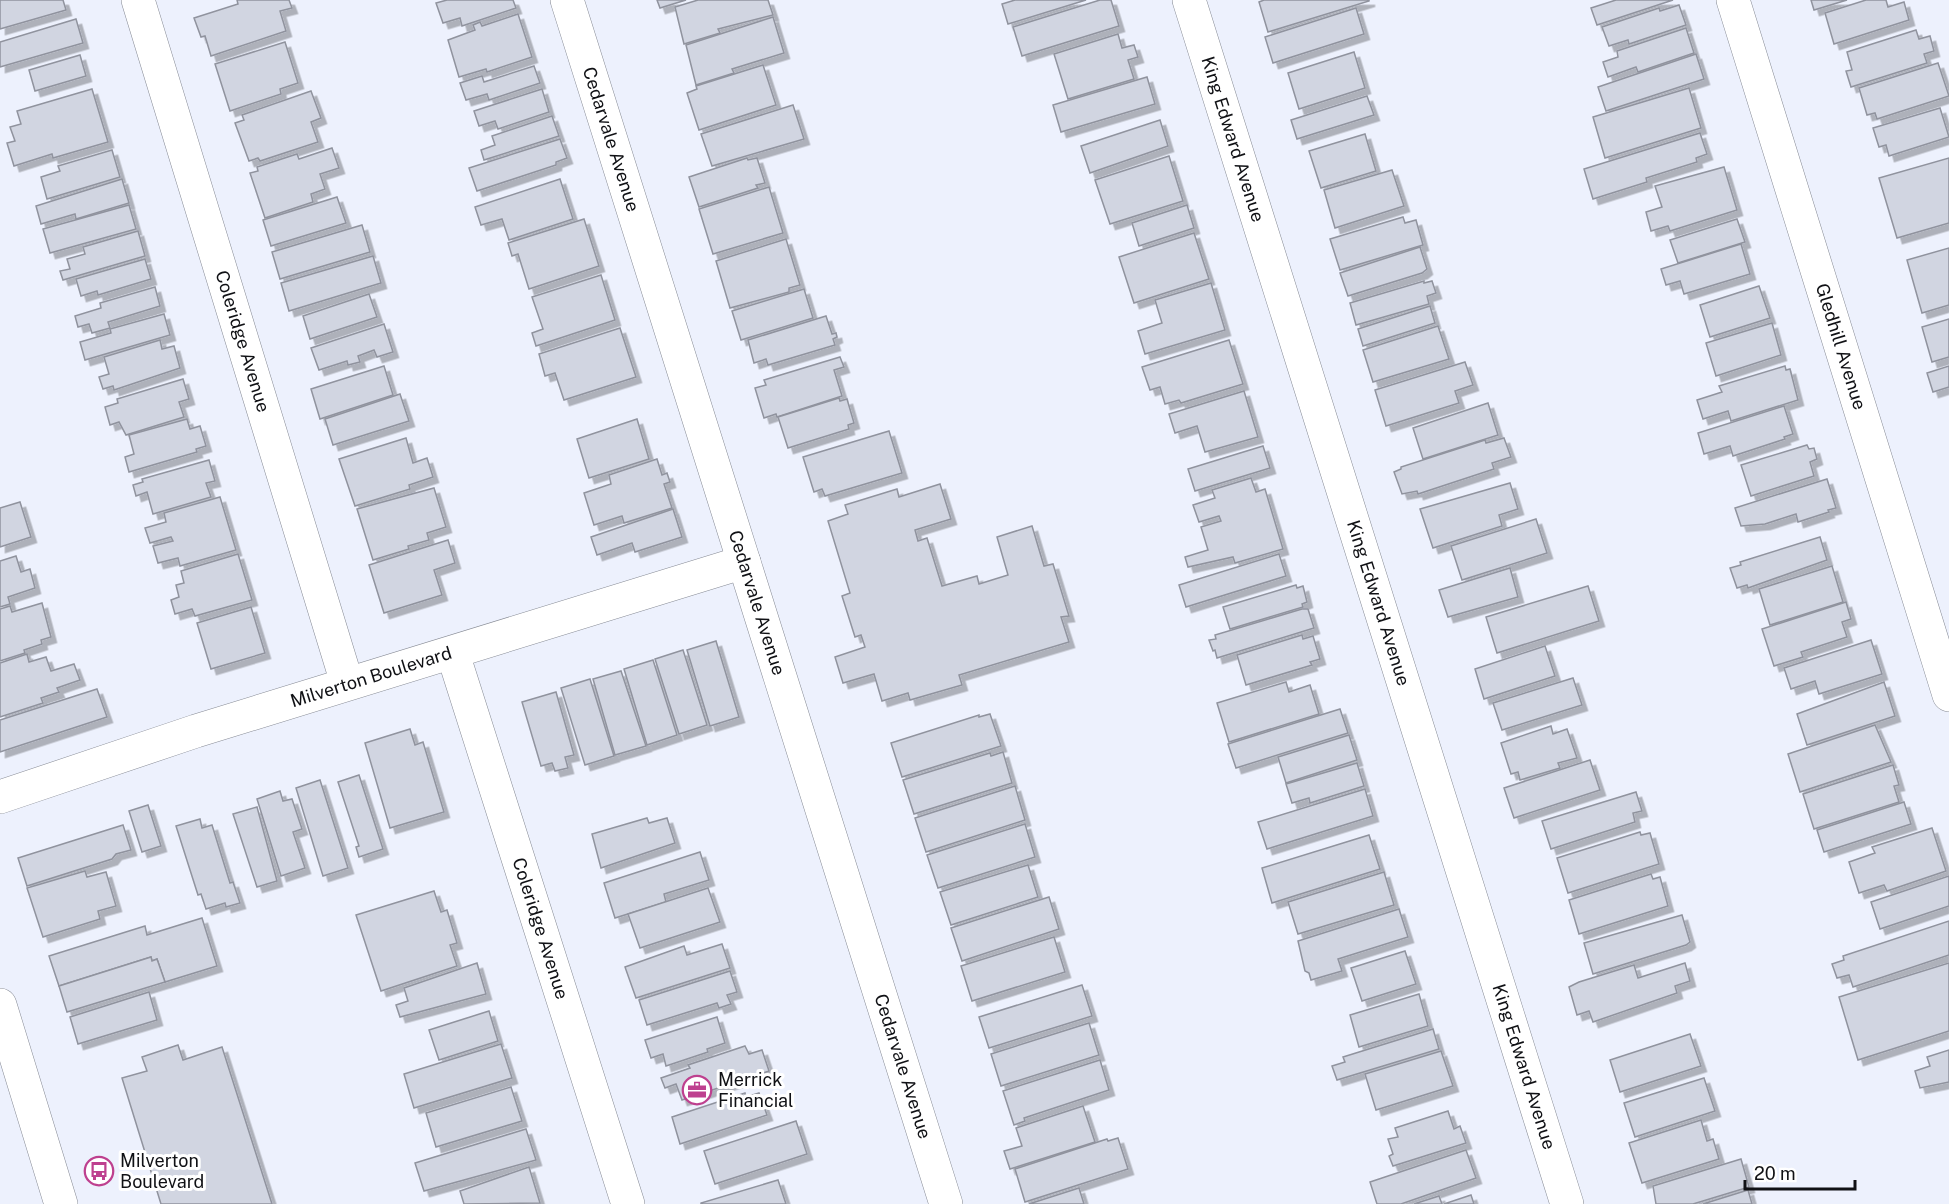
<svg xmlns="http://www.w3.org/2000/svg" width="1949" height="1204" viewBox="0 0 1949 1204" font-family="'Public Sans',sans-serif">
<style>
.building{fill:#d1d5e1;stroke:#90939e;stroke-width:1.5;filter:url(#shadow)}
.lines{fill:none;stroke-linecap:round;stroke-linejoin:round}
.minor-casing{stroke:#878b95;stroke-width:34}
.secondary-casing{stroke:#878b95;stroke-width:34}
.minor{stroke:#fff;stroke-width:33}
.secondary{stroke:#fff;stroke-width:33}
.labels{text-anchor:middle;stroke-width:6;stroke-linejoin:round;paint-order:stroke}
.street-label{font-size:18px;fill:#101115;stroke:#fff}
.poi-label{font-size:18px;fill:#101115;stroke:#fff;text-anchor:start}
</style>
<defs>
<filter id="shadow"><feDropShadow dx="5.5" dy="5.5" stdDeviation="0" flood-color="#0004"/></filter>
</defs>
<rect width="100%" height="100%" fill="#edf1fd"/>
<!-- building -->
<g class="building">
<polygon points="0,0 63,0 66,10 0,29"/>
<polygon points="237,0 289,0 292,8 280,11 286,31 211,56 205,36 201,37 194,18 238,4"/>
<polygon points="447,0 513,0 516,8 462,26 460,18 443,23 436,3"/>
<polygon points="657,0 686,0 660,8"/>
<polygon points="698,0 768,0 773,15 718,29 720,33 684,44 675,7"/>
<polygon points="1015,0 1086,0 1008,24 1002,4"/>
<polygon points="1100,0 1111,0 1119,26 1022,56 1013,27"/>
<polygon points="1264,0 1369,0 1369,1 1268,32 1259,2"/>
<polygon points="1616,0 1673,0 1597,25 1591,8"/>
<polygon points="1811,0 1847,0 1814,10"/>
<polygon points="1866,0 1886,0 1888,7 1904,2 1909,20 1834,44 1825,13"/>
<polygon points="1679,5 1686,25 1629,44 1628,40 1609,46 1602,27 1659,8 1660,11"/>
<polygon points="1356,8 1364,34 1273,63 1265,37"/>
<polygon points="518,14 532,57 487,72 486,69 459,77 448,40 475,30 473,25 480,22 482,26"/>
<polygon points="773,17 784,53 732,69 734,73 696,85 686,45"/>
<polygon points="76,19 83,43 0,67 0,42"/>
<polygon points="1686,28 1694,53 1638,72 1636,67 1608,77 1603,62 1618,57 1617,51"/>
<polygon points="1916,30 1919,39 1930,36 1934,51 1924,54 1927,63 1851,87 1846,71 1852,70 1847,52"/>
<polygon points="1118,34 1122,48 1134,45 1138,57 1128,60 1134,79 1068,99 1054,54"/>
<polygon points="285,42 298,83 280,89 281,94 230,111 215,64"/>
<polygon points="1354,52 1365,88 1299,109 1288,73"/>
<polygon points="1696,54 1704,79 1606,111 1598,87"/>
<polygon points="80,55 86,76 35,91 29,70"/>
<polygon points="1938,63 1949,96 1877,119 1875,113 1867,115 1859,88"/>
<polygon points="763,65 776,105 699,130 687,93 697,89 696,86"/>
<polygon points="534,66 540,83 489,100 487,94 466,100 460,83 482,76 484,82"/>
<polygon points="1147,77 1155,104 1061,132 1053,105"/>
<polygon points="1689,88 1701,128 1605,158 1593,117"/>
<polygon points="92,89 108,142 53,158 52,154 14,166 7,143 15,141 10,127 21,124 17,111"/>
<polygon points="542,89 549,112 498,129 495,121 479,126 474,111"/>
<polygon points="311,91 321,118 311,122 318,142 260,161 258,158 249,161 235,123 244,120 242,115"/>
<polygon points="1367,96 1374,115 1297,139 1291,120"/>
<polygon points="793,105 804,139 712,166 701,134"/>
<polygon points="1940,108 1949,137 1889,156 1886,145 1879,147 1873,128"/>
<polygon points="552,116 559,136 484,160 481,150 495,145 492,136"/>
<polygon points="1160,120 1168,146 1090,173 1081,146"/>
<polygon points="1700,133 1707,154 1696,158 1697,162 1646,178 1647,182 1593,199 1584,169"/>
<polygon points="1365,134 1376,171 1321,188 1309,151"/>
<polygon points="560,139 567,158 556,162 556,165 477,191 469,168"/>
<polygon points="332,148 339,168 320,174 325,189 311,194 313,202 265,218 250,173 258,171 257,167 297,154 299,159"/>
<polygon points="112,150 120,177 47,199 41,177 60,171 58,166"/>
<polygon points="1169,156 1183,201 1110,224 1095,180"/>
<polygon points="747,158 748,160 757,158 765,183 756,185 758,188 699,207 689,177"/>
<polygon points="1949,158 1949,223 1897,238 1879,178"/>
<polygon points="1724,167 1737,210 1670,231 1668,226 1651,231 1646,212 1662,207 1655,186"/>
<polygon points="1392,170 1404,206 1335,228 1324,190"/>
<polygon points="122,179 129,203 76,219 75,214 41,224 36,206"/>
<polygon points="560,179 573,219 509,240 502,219 481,225 475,207"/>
<polygon points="769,187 783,233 713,254 699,209"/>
<polygon points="337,197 346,223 271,246 263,220"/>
<polygon points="129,205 136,229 50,253 43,229"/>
<polygon points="1187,205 1194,228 1139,246 1132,223"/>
<polygon points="1403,217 1405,223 1416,220 1423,245 1340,270 1330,239"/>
<polygon points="584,219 599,266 529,289 518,254 512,256 508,243"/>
<polygon points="1737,219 1745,242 1678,263 1670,240"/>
<polygon points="362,225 370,252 280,279 272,252"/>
<polygon points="138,231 145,256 63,280 60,271 70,269 67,259 85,254 83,247"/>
<polygon points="1194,233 1209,279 1134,303 1119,257"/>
<polygon points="786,239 800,285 789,288 789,292 730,308 716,261"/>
<polygon points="1741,244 1750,274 1684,294 1680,281 1666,285 1661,269"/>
<polygon points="1420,247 1427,269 1422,273 1348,296 1340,273"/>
<polygon points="1949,248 1949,305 1922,313 1907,260"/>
<polygon points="373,256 381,283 289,311 281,283"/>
<polygon points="145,259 151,279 98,295 97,291 81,296 76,279"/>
<polygon points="601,275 615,320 536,346 532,333 543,329 532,297"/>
<polygon points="1424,281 1424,283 1432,281 1436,293 1427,296 1429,304 1356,325 1350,303"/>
<polygon points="1211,283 1225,330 1145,354 1138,331 1162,323 1155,300"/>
<polygon points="1759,286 1770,318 1710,337 1700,305"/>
<polygon points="155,287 160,306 108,322 110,328 92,333 89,324 78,327 75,316 101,308 100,303"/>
<polygon points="804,289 813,318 741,340 732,311"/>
<polygon points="369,294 377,317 310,339 303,316"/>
<polygon points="1430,306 1435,323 1363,346 1358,329"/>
<polygon points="164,314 170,335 85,360 80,342 111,333 110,329"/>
<polygon points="826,316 832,334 836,333 837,337 833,339 835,345 768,365 766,359 754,363 748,340"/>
<polygon points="1949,319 1949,357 1932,362 1922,327"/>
<polygon points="1772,323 1781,355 1716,376 1706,343"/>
<polygon points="384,324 393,352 377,357 374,350 358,356 360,362 348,365 347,361 319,370 311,348"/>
<polygon points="1438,326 1449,359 1373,382 1363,350"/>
<polygon points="620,328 636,377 564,400 555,373 545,376 539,354"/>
<polygon points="160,340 162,349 174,346 180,368 114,390 113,386 103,389 99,377 109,374 104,357"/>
<polygon points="1229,340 1243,384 1181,403 1179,400 1165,404 1160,387 1150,390 1142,367"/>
<polygon points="840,357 844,367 834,370 842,396 777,417 776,414 764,418 755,388 766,385 764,380"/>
<polygon points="1465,362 1473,385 1455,391 1459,403 1386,426 1375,390"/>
<polygon points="384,366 393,395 320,419 311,389"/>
<polygon points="1785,366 1786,370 1790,369 1798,400 1731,421 1728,411 1703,419 1697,400 1722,392 1719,386"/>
<polygon points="1949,366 1949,387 1933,392 1927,373"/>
<polygon points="183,379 189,399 179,402 184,417 126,435 119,422 110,425 105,407 118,403 117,399"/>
<polygon points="1244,391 1258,437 1205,452 1197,426 1175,433 1169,414"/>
<polygon points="400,394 409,421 333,445 325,419"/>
<polygon points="839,398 840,401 847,399 854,423 848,425 849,429 788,448 778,417"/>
<polygon points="1488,403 1498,435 1423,459 1413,428"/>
<polygon points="1784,406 1793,434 1784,437 1785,439 1733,456 1730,446 1704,454 1698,433"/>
<polygon points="187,419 190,429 200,426 206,446 196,449 197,452 129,472 125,457 134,454 129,435"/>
<polygon points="637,419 649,459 589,478 577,439"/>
<polygon points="889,431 902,473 825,496 822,489 814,492 803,457"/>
<polygon points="406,438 413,463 427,458 433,477 409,485 410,489 355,506 339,459"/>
<polygon points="1504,438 1511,457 1492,463 1494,469 1418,494 1417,491 1402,494 1394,472 1401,469 1401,467 1485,440 1486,443"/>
<polygon points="1807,445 1809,449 1814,448 1817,459 1810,462 1814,476 1751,496 1741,465"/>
<polygon points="1263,446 1270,468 1195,491 1188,469"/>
<polygon points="657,459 662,475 667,473 670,482 664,484 672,508 624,523 622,516 594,525 584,493 611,484 609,475"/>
<polygon points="209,460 215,481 206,483 211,497 153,514 147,492 136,496 133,485 143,482 142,479"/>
<polygon points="1251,478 1256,492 1265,489 1283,549 1235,563 1233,557 1188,567 1185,557 1208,550 1201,527 1221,521 1219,516 1199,522 1193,505 1215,498 1212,490"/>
<polygon points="1827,479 1836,508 1828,510 1829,512 1798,522 1796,514 1765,524 1741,526 1735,508"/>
<polygon points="1510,483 1518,509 1499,515 1502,526 1433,548 1420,509"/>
<polygon points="940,484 951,519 915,530 918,541 927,538 942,586 977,576 979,584 1008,575 997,537 1032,526 1044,566 1053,564 1069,616 1061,617 1069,642 959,675 962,685 910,700 908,693 882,701 874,674 843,683 835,657 865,647 861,635 855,637 842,596 850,593 828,521 848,514 845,505 897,489 899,497"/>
<polygon points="434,488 446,527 427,533 429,540 408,546 409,549 373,560 357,509"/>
<polygon points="220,497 236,550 180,566 178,558 158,563 153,546 173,541 171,537 150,543 145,528 166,522 164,513"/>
<polygon points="20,502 31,537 0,547 0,508"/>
<polygon points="673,509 682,537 635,552 632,543 597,555 591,537"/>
<polygon points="1536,519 1547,553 1462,580 1451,546"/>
<polygon points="1820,537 1827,560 1748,588 1747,585 1737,588 1730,568 1741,565 1740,562"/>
<polygon points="448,540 455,563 434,570 442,595 384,613 369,565"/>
<polygon points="238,554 252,600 195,616 192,609 175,614 171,600 179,597 176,585 184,583 181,571"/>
<polygon points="1279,554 1286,576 1186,607 1179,585"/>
<polygon points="16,556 21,572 30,569 35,588 8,597 10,604 0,607 0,561"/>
<polygon points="1832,566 1843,602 1770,625 1759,589"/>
<polygon points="1510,568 1518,597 1448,617 1439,590"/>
<polygon points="1296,585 1297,588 1303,586 1307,602 1302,604 1303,607 1230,629 1223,607"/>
<polygon points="1588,586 1599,621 1497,653 1486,617"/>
<polygon points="1846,602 1851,619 1842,622 1847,637 1801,652 1803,657 1774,666 1762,629"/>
<polygon points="42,603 51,637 41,640 42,644 24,650 25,653 0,661 0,609 10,606 12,612"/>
<polygon points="251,607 265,653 211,669 197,623"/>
<polygon points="1302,609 1308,609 1314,628 1217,658 1215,650 1213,651 1209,640 1216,639 1215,635"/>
<polygon points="1302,635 1303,639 1313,636 1320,659 1310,662 1312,665 1246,685 1237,655"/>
<polygon points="1871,640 1882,674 1819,694 1815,681 1791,689 1784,668"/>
<polygon points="716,641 739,717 710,726 687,650"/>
<polygon points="1545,646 1555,676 1484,699 1475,669"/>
<polygon points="683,650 707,725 679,734 655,659"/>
<polygon points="27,654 29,662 46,657 51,671 74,664 80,680 57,688 59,692 41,698 43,703 0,717 0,663"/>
<polygon points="653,660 677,735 647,745 624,669"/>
<polygon points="621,671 646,746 615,755 593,679"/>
<polygon points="1573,678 1582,705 1502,730 1493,703"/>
<polygon points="590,679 614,756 585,765 561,688"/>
<polygon points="1286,682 1289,692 1310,685 1319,714 1229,742 1217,703"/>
<polygon points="1884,682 1895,716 1807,745 1797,714"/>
<polygon points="97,689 107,717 0,752 0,720"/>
<polygon points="556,692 574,755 565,757 568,768 555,771 552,763 541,766 522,702"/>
<polygon points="1340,709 1348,733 1236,768 1228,744"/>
<polygon points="990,714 1001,746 902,777 891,743 979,715 979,717"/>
<polygon points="1875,725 1891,762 1800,792 1788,754"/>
<polygon points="1551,726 1553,734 1567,729 1577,758 1558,763 1560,768 1520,780 1518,772 1511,774 1501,743"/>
<polygon points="410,729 415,745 423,742 444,812 390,828 365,743"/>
<polygon points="1349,735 1357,760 1286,783 1278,757"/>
<polygon points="1003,752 1012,783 914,814 903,780 990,753 991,756"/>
<polygon points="1590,760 1600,790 1514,818 1504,788"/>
<polygon points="1357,763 1364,786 1310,803 1309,798 1292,803 1286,784"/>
<polygon points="1893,765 1899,785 1894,786 1899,802 1814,829 1803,794"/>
<polygon points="359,775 383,849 359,857 356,847 359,846 338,782"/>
<polygon points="320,780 348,868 323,876 296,788"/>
<polygon points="1015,786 1025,820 926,852 915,818"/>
<polygon points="1365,789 1373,816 1267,849 1258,822"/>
<polygon points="280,791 283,801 292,799 302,829 293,832 305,868 281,876 257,799"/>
<polygon points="1636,792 1642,811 1633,813 1635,822 1551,849 1542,821"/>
<polygon points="1904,802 1911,824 1824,852 1817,830"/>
<polygon points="148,805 161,846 142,852 129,811"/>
<polygon points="257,807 277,881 257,887 233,814"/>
<polygon points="647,818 649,823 667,818 675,843 601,868 592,834"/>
<polygon points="200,819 202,828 212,825 230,883 233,882 240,903 226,907 225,903 206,909 201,894 198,895 176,826"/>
<polygon points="1025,824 1035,857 938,888 927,855"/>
<polygon points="123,825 131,850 116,854 112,859 27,886 18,858"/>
<polygon points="1932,828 1946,871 1887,891 1884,885 1859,893 1849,862 1875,853 1872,847"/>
<polygon points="1640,832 1641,835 1650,833 1659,864 1568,893 1557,858"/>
<polygon points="1369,835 1380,869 1272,903 1262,868"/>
<polygon points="700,852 709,880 664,894 666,902 615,918 604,883"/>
<polygon points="1028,865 1038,897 951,925 940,892"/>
<polygon points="85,871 87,877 106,872 116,906 98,911 100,919 43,937 27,888"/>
<polygon points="1384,872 1394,905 1298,934 1288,902"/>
<polygon points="1651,874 1653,879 1660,877 1668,906 1579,934 1569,900"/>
<polygon points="1949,876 1949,906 1880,929 1871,902"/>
<polygon points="708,888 720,922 640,948 628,914"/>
<polygon points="434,891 441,912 447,910 457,943 450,945 457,966 381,991 356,915"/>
<polygon points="1049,897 1059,929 962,961 951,928"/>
<polygon points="1399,909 1408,937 1338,959 1342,971 1311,980 1309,973 1305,971 1298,941"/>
<polygon points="1682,915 1690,942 1686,945 1593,974 1584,943"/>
<polygon points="202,918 217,966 165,982 157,959 152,961 151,957 59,986 49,956 145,926 147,935"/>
<polygon points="1949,921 1949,955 1853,987 1849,975 1837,978 1832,964 1844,960 1843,956"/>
<polygon points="1054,937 1065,972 972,1001 961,966"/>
<polygon points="722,944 730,968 636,998 625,967 684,946 687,955"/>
<polygon points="1405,951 1416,984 1362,1001 1351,968"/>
<polygon points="151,957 152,961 157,959 165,982 67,1012 59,986"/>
<polygon points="477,963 486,994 400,1017 396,1005 408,1001 404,988"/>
<polygon points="1685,963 1690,981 1675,986 1677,993 1593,1022 1589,1011 1577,1015 1569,987 1579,982 1634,965 1638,978"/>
<polygon points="1949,963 1949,1031 1858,1060 1839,997"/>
<polygon points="730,971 737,992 727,995 731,1004 719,1008 717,1003 647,1025 639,1000"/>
<polygon points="1082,985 1092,1016 989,1048 979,1017"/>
<polygon points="149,992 157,1020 78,1044 70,1017"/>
<polygon points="1419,994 1428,1026 1359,1047 1350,1015"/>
<polygon points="489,1011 498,1041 439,1060 429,1030"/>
<polygon points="717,1017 725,1043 707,1049 708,1052 666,1066 663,1054 651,1058 645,1040"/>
<polygon points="1089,1023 1099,1055 1001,1086 991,1054"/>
<polygon points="1433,1029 1439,1049 1337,1080 1332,1066 1345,1062 1343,1057"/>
<polygon points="1690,1034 1701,1066 1620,1092 1610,1060"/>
<polygon points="501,1044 512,1078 414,1108 404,1074"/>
<polygon points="178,1045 183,1060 222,1047 272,1204 161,1204 122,1078 147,1071 142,1057"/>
<polygon points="745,1046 749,1054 762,1050 769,1071 682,1100 676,1084 665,1088 661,1078 690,1068 688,1065"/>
<polygon points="1949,1050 1949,1082 1920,1088 1915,1071 1930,1066 1927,1057"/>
<polygon points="1441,1051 1453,1086 1376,1110 1365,1074"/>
<polygon points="1100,1060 1109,1090 1024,1118 1025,1121 1014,1125 1003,1091"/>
<polygon points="1704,1078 1715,1111 1635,1137 1624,1103"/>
<polygon points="511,1087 522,1121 436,1147 426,1113"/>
<polygon points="745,1093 746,1097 759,1093 767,1115 680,1144 672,1117"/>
<polygon points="1083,1106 1095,1142 1010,1169 1004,1151 1022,1146 1016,1128"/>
<polygon points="1448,1111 1454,1129 1460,1126 1466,1143 1393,1166 1389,1156 1393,1154 1388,1139 1398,1137 1395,1128"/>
<polygon points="1701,1120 1707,1141 1713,1139 1719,1159 1642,1183 1629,1143"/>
<polygon points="796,1121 807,1154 715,1184 704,1151"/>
<polygon points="526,1129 536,1160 424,1191 415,1163"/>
<polygon points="1118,1138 1128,1169 1025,1202 1015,1169 1107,1139 1108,1141"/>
<polygon points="1466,1150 1476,1178 1401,1204 1377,1204 1370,1182"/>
<polygon points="1741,1159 1749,1187 1693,1204 1656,1204 1653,1186"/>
<polygon points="529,1167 540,1203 464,1204 460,1191"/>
<polygon points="778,1180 786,1204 701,1204 701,1203"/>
<polygon points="1079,1188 1084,1204 1029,1204"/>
<polygon points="1748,1190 1752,1204 1703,1204"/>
<polygon points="1471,1195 1474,1204 1444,1204"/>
<polygon points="1439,1196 1442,1204 1414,1204"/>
</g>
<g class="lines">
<!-- minor casing -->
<g class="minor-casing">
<g id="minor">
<path id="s1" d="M138,0L347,683"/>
<path id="s2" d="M567,0L946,1204"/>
<path id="s3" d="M1189,0L1567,1204"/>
<path id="s4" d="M1733,0L1949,695"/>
<path id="s5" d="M453,654L628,1204"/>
<path id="s6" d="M0,797L196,731L744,562"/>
</g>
</g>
<!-- secondary casing -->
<g class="secondary-casing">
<polyline id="secondary" points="0,1005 61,1204"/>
</g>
<!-- minor -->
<use href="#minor" class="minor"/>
<!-- secondary -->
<use href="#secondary" class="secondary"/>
</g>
<!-- icons -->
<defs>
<g id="office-ring" transform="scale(1.5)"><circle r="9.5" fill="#fff" stroke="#be408f" stroke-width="1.5"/><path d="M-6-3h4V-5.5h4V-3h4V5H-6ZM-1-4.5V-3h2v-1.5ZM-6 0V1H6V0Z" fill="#be408f"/></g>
<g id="bus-ring" transform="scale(1.5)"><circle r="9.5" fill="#fff" stroke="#be408f" stroke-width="1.5"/><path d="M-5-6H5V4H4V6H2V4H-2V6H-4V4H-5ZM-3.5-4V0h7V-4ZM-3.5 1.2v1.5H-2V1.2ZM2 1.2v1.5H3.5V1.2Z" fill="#be408f"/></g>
</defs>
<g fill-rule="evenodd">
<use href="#office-ring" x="697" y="1090"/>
<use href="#bus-ring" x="99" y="1171"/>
</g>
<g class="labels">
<!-- street labels -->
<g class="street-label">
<text dy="6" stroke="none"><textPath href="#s2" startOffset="146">Cedarvale Avenue</textPath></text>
<text dy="6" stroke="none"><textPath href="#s3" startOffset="146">King Edward Avenue</textPath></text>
<text dy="6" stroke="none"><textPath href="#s1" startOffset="357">Coleridge Avenue</textPath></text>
<text dy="6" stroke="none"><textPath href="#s4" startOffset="363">Gledhill Avenue</textPath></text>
<text dy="6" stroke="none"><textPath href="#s2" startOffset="632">Cedarvale Avenue</textPath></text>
<text dy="6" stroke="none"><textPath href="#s3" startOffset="632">King Edward Avenue</textPath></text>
<text dy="6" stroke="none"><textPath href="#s6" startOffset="390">Milverton Boulevard</textPath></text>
<text dy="6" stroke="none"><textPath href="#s5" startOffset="288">Coleridge Avenue</textPath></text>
<text dy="6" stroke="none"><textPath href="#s2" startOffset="1118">Cedarvale Avenue</textPath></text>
<text dy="6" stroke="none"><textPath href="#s3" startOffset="1118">King Edward Avenue</textPath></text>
</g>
<!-- poi labels -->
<g class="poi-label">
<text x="718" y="1086">Merrick<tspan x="718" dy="21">Financial</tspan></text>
<text x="120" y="1167">Milverton<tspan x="120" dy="21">Boulevard</tspan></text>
</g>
</g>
<!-- scale -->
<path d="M1745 1180v9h110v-9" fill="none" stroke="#101115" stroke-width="3"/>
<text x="1754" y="1180" font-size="18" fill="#101115" stroke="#ffffff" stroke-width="4.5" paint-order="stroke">20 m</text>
</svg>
